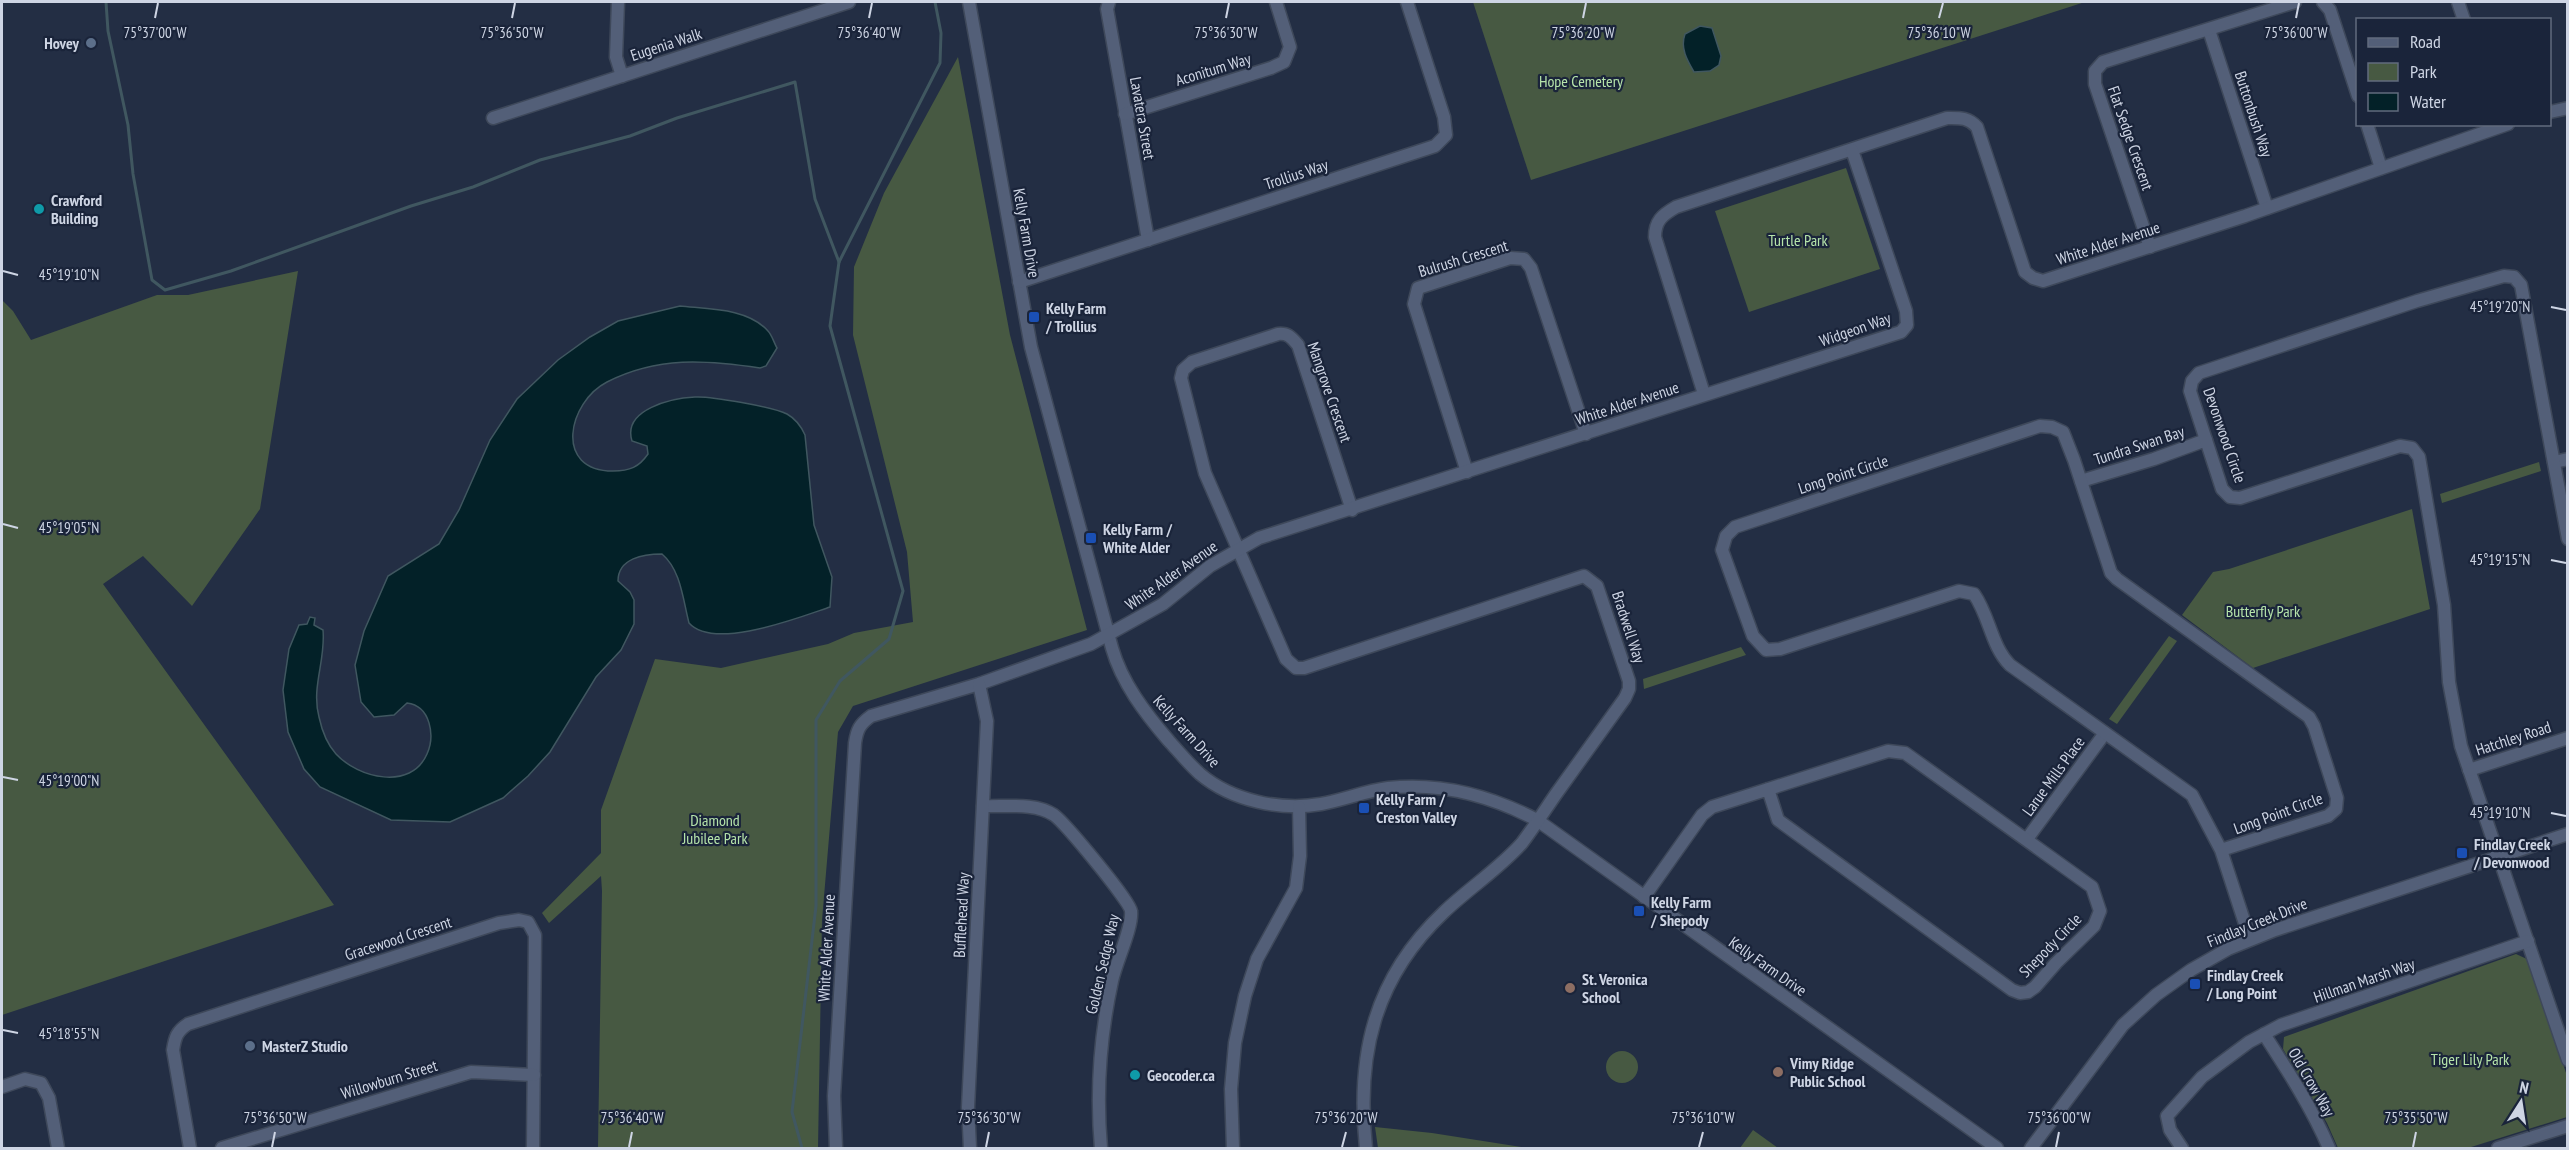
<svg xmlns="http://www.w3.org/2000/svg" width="2569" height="1150" viewBox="0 0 2569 1150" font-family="'PT Sans Narrow',sans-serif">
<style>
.green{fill:#475942}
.water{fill:#032128;stroke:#405760;stroke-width:1.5}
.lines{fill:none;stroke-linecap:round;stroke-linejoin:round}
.stream{stroke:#405760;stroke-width:3}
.minor-casing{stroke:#3e485a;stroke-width:15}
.minor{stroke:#535f78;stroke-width:12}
.ticks{fill:none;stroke:#ced5e4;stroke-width:2}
.service-dot{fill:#5c6f8a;stroke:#1a243a;stroke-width:2}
.culture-dot{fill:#0f9aa8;stroke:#1a243a;stroke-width:2}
.transit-dot{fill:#1a4fb4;stroke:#1a243a;stroke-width:2}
.education-dot{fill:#8d6e63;stroke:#1a243a;stroke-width:2}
.labels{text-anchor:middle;stroke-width:4.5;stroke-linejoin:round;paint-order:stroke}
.poi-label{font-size:16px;font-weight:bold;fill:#ced5e4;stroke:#1a243a;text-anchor:start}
.street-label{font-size:16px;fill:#ced5e4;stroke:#1a243a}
.park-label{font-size:16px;fill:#b6e4aa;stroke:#1a243a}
.ticks-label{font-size:15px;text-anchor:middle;fill:#ced5e4;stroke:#1a243a;stroke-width:4.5;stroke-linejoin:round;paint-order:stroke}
</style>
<rect width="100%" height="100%" fill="#232e44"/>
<!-- green -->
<g class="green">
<polygon points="1473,2 2085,2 1531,180"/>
<polygon points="958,57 1010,335 1087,630 853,706 838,732 822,920 818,1148 598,1148 602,891 601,876 549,923 542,913 601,853 601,810 655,659 721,668 828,644 854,633 913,622 907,552 853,335 854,267 884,193"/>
<polygon points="1846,168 1880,269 1749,312 1715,211"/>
<polygon points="298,271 260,509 192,606 143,556 103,584 334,905 2,1015 2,300 13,311 31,340 157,295 188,295"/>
<polygon points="2539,462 2541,471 2442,503 2440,494"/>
<polygon points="2412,509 2430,609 2253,668 2182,615 2213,572 2229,569"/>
<polygon points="2169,636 2177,641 2117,724 2109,719"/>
<polygon points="1741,647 1746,655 1644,689 1643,679"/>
<polygon points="2516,954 2529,960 2567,1076 2567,1117 2468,1148 2338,1148 2327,1123 2283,1049 2284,1037"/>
<circle cx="1622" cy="1067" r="16"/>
<polygon points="1375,1127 1432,1133 1527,1148 1378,1148"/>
<polygon points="1753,1130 1778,1148 1740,1148"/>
</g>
<!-- water -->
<g class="water">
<path d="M1700,26L1712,28L1721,56L1719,65L1710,71L1694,72C1687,60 1680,48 1685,34Z"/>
<path d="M680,306C708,309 748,308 768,331C772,335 774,343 777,348L766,366L760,368C706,360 658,356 607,382C568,402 553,471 613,471C630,471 639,467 648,454L647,446L632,441C622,409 673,398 695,397C711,396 773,407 787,414C796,419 801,426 805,435L814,525L832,577L830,607C800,617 714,651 689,623C683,600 681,570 662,554C644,554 618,558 618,581L630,592L634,600V624L621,650L596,677L550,752L528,776L503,798L450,822L391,820L320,787L304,769L288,732L283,690L289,649L299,625L307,624L310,617L315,618L314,625L323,630C326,660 311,687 319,717C322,731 327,744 336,754C358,778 411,791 427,754C435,736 431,706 407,703L394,715L374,717L361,702L355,665L364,631L388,576L439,544L459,510L490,440L517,399L558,360L590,337L618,321Z"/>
</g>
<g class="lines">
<!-- stream -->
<g class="stream">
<polyline points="106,2 108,31 128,125 133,174 152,280 165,290 231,271 411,206 473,187 540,160 630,136 677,118 795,82 815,199 839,262"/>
<polyline points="802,1148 792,1112 816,906 816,720 840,681 889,639 903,591 830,326 839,262 940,63 941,33 935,2"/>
</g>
<!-- minor casing -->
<g class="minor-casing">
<g id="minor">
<polyline points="618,2 616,57 622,76"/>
<path d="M969,2L1031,347L1112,648C1122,683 1145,713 1169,741C1179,752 1189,764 1200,774C1232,801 1281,811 1321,804C1343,800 1365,791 1388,788C1441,782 1491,796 1537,820L1997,1148"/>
<polyline points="1109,2 1107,9 1148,240"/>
<polyline points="2323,2 2330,10 2358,96"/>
<polyline points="2458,2 2464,20"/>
<polyline points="2209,30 2267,208"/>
<polyline points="2550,112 2568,108"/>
<polyline points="1125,114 1271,68 1284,62 1290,47 1276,2"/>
<polyline points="493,118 849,2"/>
<polyline points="2367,124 2381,168"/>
<polyline points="2150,247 2095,84 2095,71 2103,62 2295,2"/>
<polyline points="1019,282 1435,146 1446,135 1444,117 1407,2"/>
<path d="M1704,394L1655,237C1655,221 1662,215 1676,207L1947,118C1959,118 1968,117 1977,127L2025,272L2033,278L2043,281L2245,216L2508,124"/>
<polyline points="2554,462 2568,459"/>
<polyline points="1467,472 1414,304 1418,288 1510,258 1524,259 1531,268 1586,434"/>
<polyline points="2081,481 2154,459 2206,440"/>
<path d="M1352,510L1298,345C1291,337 1288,333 1278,334L1192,362L1183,370L1181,378L1205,473L1286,659L1296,668H1304L1584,576L1597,586L1629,681V689L1625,698C1602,730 1579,762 1556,794C1545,810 1534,827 1522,843C1499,869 1469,888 1444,912C1374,978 1356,1055 1366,1148"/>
<polyline points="2568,539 2521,285 2514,277 2504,276 2417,301 2199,373 2192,381 2190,391 2222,489 2230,497 2240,498 2400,446 2412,448 2419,457 2444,605 2449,682 2461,746 2568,1060"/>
<polyline points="2469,770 2568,738"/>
<path d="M983,806C1004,807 1035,802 1054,815C1065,823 1130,901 1131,911C1133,927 1116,962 1112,981C1100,1036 1096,1092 1101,1148"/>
<polyline points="2027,839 2105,733"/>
<path d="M2221,850L2328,816L2336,809L2337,798L2314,726L2309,717L2117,579L2111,573L2074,460L2063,432L2052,427L2040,426L1735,527L1726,536L1722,550L1753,636L1766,650L1780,649L1959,591L1974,594C1990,617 1991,646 2010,665L2192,795L2221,850L2250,939"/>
<polyline points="1644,897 1702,815 1712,807 1888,751 1905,753 2092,887 2100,911 2094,926 2056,963 2035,987 2028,992 2020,993 2012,990 1778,820 1768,789"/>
<path d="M2264,1034C2288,1071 2312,1108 2329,1148"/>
<polyline points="2,1087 25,1079 41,1083 49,1098 58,1148"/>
<path d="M190,1148L173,1050C175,1037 177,1031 188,1024L499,923L519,920L528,922L535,935L533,1148"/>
<polyline points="222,1148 471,1072 534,1075"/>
<path d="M836,1148L834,1096L855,743C857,729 860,724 871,716L979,684L1091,644L1163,604L1210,566L1259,538L1901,332L1907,325L1906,311L1852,150"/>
<polyline points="970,1148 968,1107 987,721 979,684"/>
<polyline points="1233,1148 1231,1089 1235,1043 1245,996 1257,959 1296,888 1300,856 1299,807"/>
<polyline points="2031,1148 2123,1025 2156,995 2191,970 2228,949 2275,930 2568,834"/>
<polyline points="2182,1148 2170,1130 2167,1116 2202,1077 2249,1042 2281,1025 2528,941"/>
<polyline points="2498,1148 2568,1126"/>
</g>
</g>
<!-- minor -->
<use href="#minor" class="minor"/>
</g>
<!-- ticks -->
<path class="ticks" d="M155,18L158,3M512,18L515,3M869,18L872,3M1226,18L1229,3M1583,18L1586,3M1939,18L1943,3M2296,18L2299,3M3,271L18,275M2551,307L2566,310M3,524L18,528M2551,560L2566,563M3,777L18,780M2551,813L2566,816M3,1030L18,1033M272,1147L275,1132M629,1147L632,1132M986,1147L989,1132M1342,1147L1346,1132M1699,1147L1703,1132M2056,1147L2059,1132M2413,1147L2416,1132"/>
<!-- markers -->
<g class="service-dot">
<circle cx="91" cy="43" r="6"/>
<circle cx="250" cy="1046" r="6"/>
</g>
<g class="culture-dot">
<circle cx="39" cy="209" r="6"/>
<circle cx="1135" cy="1075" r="6"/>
</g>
<g class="transit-dot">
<rect x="1028" y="311" width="12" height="12" rx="3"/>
<rect x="1085" y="532" width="12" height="12" rx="3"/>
<rect x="1358" y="802" width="12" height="12" rx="3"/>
<rect x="2456" y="847" width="12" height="12" rx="3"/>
<rect x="1633" y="905" width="12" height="12" rx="3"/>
<rect x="2189" y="978" width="12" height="12" rx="3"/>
</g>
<g class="education-dot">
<circle cx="1570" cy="988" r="6"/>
<circle cx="1778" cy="1072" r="6"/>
</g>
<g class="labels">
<!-- poi labels -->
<g class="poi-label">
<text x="79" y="49" text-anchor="end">Hovey</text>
<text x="51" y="206">Crawford<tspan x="51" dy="18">Building</tspan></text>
<text x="1046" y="314">Kelly Farm<tspan x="1046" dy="18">/ Trollius</tspan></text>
<text x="1103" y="535">Kelly Farm /<tspan x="1103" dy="18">White Alder</tspan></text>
<text x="1376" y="805">Kelly Farm /<tspan x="1376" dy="18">Creston Valley</tspan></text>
<text x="2474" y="850">Findlay Creek<tspan x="2474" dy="18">/ Devonwood</tspan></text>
<text x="1651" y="908">Kelly Farm<tspan x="1651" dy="18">/ Shepody</tspan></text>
<text x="2207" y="981">Findlay Creek<tspan x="2207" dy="18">/ Long Point</tspan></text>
<text x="1582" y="985">St. Veronica<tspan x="1582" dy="18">School</tspan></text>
<text x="262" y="1052">MasterZ Studio</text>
<text x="1790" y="1069">Vimy Ridge<tspan x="1790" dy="18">Public School</tspan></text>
<text x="1147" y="1081">Geocoder.ca</text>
</g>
<!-- street labels -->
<g class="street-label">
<text transform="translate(666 44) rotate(-18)" y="6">Eugenia Walk</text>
<text transform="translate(1213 69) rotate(-17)" y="6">Aconitum Way</text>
<text transform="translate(2254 114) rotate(72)" y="6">Buttonbush Way</text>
<text transform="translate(1143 118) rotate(80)" y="6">Lavatera Street</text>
<text transform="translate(2131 138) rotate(71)" y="6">Flat Sedge Crescent</text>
<text transform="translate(1296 174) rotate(-18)" y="6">Trollius Way</text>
<text transform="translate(1027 233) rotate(80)" y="6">Kelly Farm Drive</text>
<text transform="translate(2108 243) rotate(-18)" y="6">White Alder Avenue</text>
<text transform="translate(1463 258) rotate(-17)" y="6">Bulrush Crescent</text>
<text transform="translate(1855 329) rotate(-19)" y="6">Widgeon Way</text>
<text transform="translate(1330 392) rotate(71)" y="6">Mangrove Crescent</text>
<text transform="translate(1627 403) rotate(-18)" y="6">White Alder Avenue</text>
<text transform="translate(2225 435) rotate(71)" y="6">Devonwood Circle</text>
<text transform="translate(2139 445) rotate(-18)" y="6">Tundra Swan Bay</text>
<text transform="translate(1843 474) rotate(-18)" y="6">Long Point Circle</text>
<text transform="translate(1171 575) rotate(-35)" y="6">White Alder Avenue</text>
<text transform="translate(1629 627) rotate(72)" y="6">Bradwell Way</text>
<text transform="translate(1187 731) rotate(48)" y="6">Kelly Farm Drive</text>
<text transform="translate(2513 738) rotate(-18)" y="6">Hatchley Road</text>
<text transform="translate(2053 776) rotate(-54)" y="6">Larue Mills Place</text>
<text transform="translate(2278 813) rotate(-20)" y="6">Long Point Circle</text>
<text transform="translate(961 915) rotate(-87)" y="6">Bufflehead Way</text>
<text transform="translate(2257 922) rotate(-22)" y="6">Findlay Creek Drive</text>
<text transform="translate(398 938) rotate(-18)" y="6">Gracewood Crescent</text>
<text transform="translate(2050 945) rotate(-46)" y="6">Shepody Circle</text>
<text transform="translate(826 948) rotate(-87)" y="6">White Alder Avenue</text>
<text transform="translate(1102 964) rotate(-77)" y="6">Golden Sedge Way</text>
<text transform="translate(1768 966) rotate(35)" y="6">Kelly Farm Drive</text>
<text transform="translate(2364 980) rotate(-19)" y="6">Hillman Marsh Way</text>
<text transform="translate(389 1079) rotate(-17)" y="6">Willowburn Street</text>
<text transform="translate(2312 1082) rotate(60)" y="6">Old Crow Way</text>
</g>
<!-- park labels -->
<g class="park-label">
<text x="1581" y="87">Hope Cemetery</text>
<text x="1798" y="246">Turtle Park</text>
<text x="2263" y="617">Butterfly Park</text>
<text x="715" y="826">Diamond<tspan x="715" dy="18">Jubilee Park</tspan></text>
<text x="2470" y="1065">Tiger Lily Park</text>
</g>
</g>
<g class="ticks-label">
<text x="155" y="38">75°37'00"W</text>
<text x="512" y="38">75°36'50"W</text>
<text x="869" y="38">75°36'40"W</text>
<text x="1226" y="38">75°36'30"W</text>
<text x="1583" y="38">75°36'20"W</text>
<text x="1939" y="38">75°36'10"W</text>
<text x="2296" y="38">75°36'00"W</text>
<text x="69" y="280">45°19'10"N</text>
<text x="2500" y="312">45°19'20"N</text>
<text x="69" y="533">45°19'05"N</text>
<text x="2500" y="565">45°19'15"N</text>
<text x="69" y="786">45°19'00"N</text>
<text x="2500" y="818">45°19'10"N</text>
<text x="69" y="1039">45°18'55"N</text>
<text x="275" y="1123">75°36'50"W</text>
<text x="632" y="1123">75°36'40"W</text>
<text x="989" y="1123">75°36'30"W</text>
<text x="1346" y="1123">75°36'20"W</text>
<text x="1703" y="1123">75°36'10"W</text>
<text x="2059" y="1123">75°36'00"W</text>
<text x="2416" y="1123">75°35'50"W</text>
</g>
<!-- border -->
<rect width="2569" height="1150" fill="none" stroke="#ced5e4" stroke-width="6"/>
<!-- legend -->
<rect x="2356" y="18" width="195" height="108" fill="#1a243a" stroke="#626b7e" stroke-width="1.5"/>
<rect x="2368" y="38" width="30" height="9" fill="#535f78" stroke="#626b7e" stroke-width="1.5"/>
<text x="2410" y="48" font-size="18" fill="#ced5e4">Road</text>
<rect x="2368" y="63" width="30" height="18" fill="#475942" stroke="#626b7e" stroke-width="1.5"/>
<text x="2410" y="78" font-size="18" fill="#ced5e4">Park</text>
<rect x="2368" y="93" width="30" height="18" fill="#032128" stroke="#626b7e" stroke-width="1.5"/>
<text x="2410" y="108" font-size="18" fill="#ced5e4">Water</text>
<!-- north arrow -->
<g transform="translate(2521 1102) rotate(12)" stroke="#1a243a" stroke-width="4.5" paint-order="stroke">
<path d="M0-4.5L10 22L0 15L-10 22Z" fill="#ced5e4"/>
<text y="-9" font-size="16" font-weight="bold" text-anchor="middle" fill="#ced5e4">N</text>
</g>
</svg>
